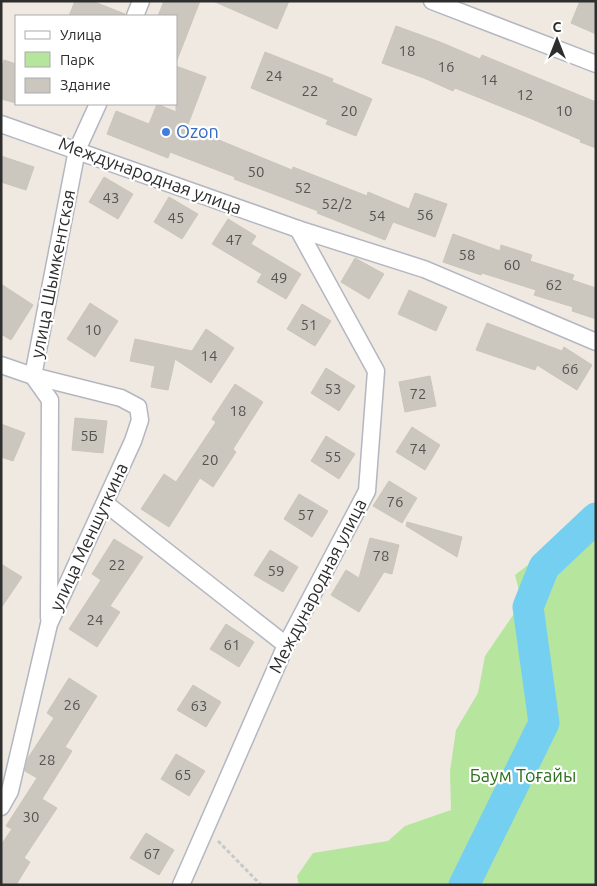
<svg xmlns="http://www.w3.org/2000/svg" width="597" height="886" viewBox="0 0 597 886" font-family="Ubuntu,sans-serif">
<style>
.green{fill:#b6e59e}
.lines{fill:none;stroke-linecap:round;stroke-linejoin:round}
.river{stroke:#75cff0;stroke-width:31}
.building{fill:#cbc7bf;stroke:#cbc5ba}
.street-casing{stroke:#b4b7c1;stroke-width:19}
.path{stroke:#c9c9c9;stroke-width:3;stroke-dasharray:4 2.5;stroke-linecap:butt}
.street{stroke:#fff;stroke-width:16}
.shop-dot{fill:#3f7fe0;stroke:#fff;stroke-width:2}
.labels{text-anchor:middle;stroke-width:4.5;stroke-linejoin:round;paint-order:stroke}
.number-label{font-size:15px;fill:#555452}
.shop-label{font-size:18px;fill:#366cbe;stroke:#fff;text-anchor:start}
.street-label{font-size:18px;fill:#2e2e2e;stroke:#fff}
.park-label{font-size:18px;fill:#2c6e1b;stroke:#fff}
</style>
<rect width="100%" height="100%" fill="#efe9e1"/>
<!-- green -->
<polygon class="green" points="596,505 596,885 299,885 297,876 313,853 388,841 405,826 451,810 450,771 456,730 478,693 485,656 522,602 515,575 537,558 556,538"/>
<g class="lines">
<!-- river -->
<polyline class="river" points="464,885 544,723 528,607 544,567 596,518"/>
</g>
<!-- building -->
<g class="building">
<polygon points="75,1 92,1 125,14 125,16 69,16"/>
<polygon points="164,1 200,1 177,60 176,16 158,16"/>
<polygon points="213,1 289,1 277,29"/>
<polygon points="580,1 596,1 596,34 571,23"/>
<polygon points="396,26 440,42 480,59 482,55 596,102 596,148 580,142 581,140 532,119 455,88 453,91 424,78 382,63"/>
<polygon points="265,52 333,79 332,82 372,99 356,136 326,124 328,120 251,88"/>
<polygon points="4,60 16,64 16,103 1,99 1,69"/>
<polygon points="176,66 206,77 187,127 292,170 293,167 367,196 368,192 409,209 415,193 447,204 435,237 393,222 385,240 317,213 318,211 234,179 235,177 170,152 168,158 107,134 116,111 149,124 157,104 176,112"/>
<polygon points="1,156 34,167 26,190 1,182"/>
<polygon points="104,177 133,194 118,219 89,202"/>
<polygon points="169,197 198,214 182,239 154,222"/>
<polygon points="228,219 256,236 251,244 301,274 286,299 257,282 262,274 212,244"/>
<polygon points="453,234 500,251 501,245 532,255 530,261 574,275 572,280 596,288 596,319 572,311 573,307 534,295 536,290 482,273 481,275 443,262"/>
<polygon points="355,258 384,274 369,299 341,282"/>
<polygon points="1,284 33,305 11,340 1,334"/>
<polygon points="409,290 447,307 436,331 398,314"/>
<polygon points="90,303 118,321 95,357 67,339"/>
<polygon points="302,304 331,321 315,346 287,329"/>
<polygon points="487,323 562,351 564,347 592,365 577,390 537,365 535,370 476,350"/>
<polygon points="206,329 234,348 211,383 175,359 168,390 151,387 155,366 130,361 135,339 192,351"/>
<polygon points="326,368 355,386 339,411 311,393"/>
<polygon points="430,376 436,406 405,412 399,382"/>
<polygon points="235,384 263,402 233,449 236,452 213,487 200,478 169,527 141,509 164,474 176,482 216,422 212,419"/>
<polygon points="75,418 107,421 103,453 72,450"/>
<polygon points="1,424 25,433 13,461 1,457"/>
<polygon points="412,427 440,445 425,470 396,452"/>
<polygon points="326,436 355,454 339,479 311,461"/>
<polygon points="389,481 417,498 402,523 373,506"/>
<polygon points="299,494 328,511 312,537 284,519"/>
<polygon points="407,522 462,537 457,557 406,526"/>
<polygon points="370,538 399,545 392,574 384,572 359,612 331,595 346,570 359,578"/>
<polygon points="114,539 143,557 110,606 120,612 97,647 69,629 101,580 92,574"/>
<polygon points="270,550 298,567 283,592 254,575"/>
<polygon points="1,564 22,577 1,608"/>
<polygon points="226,624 254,642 239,667 210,649"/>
<polygon points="69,678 97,696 65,747 72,751 42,799 57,808 24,858 30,862 16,885 1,885 1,845 12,829 6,826 37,778 25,771 28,758 54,718 47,713"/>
<polygon points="193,685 221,702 206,727 177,710"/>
<polygon points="176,754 205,771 189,796 161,779"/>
<polygon points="146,833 174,850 159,875 130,858"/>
</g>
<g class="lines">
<!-- street casing -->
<g class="street-casing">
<g id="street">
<polyline points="432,1 596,64"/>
<polyline points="135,16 141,1"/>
<polyline points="1,124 298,229 424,269 596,342"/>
<polyline points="1,365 33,376 121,398 138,407 140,420 133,441 49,624 10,791 1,807"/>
<polyline points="105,503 286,645"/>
<polyline points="49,618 50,400 33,376 77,150 98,104"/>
<polyline points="181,885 286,645 367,491 376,371 298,229"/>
</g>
</g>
<!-- path -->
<polyline class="path" points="218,841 261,885"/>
<!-- street -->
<use href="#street" class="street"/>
</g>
<!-- markers -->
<circle class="shop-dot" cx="166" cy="132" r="5"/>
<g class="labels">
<!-- number labels -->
<g class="number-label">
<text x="407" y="56">18</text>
<text x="446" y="72">16</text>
<text x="274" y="81">24</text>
<text x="489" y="85">14</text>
<text x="310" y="96">22</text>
<text x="525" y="100">12</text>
<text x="349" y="116">20</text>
<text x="564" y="116">10</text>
<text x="256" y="177">50</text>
<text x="303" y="193">52</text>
<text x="111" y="203">43</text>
<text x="337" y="209">52/2</text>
<text x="425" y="220">56</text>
<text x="377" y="221">54</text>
<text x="176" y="223">45</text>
<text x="234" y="245">47</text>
<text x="467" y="260">58</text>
<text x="512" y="270">60</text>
<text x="279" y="283">49</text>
<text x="554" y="290">62</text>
<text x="309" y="330">51</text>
<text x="93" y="335">10</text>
<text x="209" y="361">14</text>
<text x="570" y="374">66</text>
<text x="333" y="394">53</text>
<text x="418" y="399">72</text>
<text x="238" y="416">18</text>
<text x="89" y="441">5Б</text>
<text x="418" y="454">74</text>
<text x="333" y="462">55</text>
<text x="210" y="465">20</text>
<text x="395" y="507">76</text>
<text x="306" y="520">57</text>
<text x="381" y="561">78</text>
<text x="117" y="570">22</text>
<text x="276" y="576">59</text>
<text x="95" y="625">24</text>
<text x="232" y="650">61</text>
<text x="72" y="710">26</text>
<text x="199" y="711">63</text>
<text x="47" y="765">28</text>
<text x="183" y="780">65</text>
<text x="31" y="822">30</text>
<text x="152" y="859">67</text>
</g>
<!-- shop labels -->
<g class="shop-label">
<text x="176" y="138">Ozon</text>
</g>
<!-- street labels -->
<g class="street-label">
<text transform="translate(150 176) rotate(20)" y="6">Международная улица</text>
<text transform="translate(53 274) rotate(-79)" y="6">улица Шымкентская</text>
<text transform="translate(89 537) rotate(-65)" y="6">улица Меншуткина</text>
<text transform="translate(318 586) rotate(-63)" y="6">Международная улица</text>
</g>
<!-- park labels -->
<g class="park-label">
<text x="523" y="782">Баум Тоғайы</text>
</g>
</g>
<!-- border -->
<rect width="597" height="886" fill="none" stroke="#2e2e2e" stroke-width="5"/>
<!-- legend -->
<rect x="15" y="15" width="162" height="90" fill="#ffffff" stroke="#ababab"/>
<rect x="25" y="31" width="25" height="8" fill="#ffffff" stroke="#ababab"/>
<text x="60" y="40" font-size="15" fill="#2e2e2e">Улица</text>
<rect x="25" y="52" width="25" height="15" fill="#b6e59e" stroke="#ababab"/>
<text x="60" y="65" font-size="15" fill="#2e2e2e">Парк</text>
<rect x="25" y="78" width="25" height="15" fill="#cbc7bf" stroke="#ababab"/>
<text x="60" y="90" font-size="15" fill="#2e2e2e">Здание</text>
<!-- north arrow -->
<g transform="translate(557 40)" stroke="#ffffff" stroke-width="4" paint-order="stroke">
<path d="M0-4L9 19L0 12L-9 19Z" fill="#2e2e2e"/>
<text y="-8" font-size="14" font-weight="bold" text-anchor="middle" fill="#2e2e2e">С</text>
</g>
</svg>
